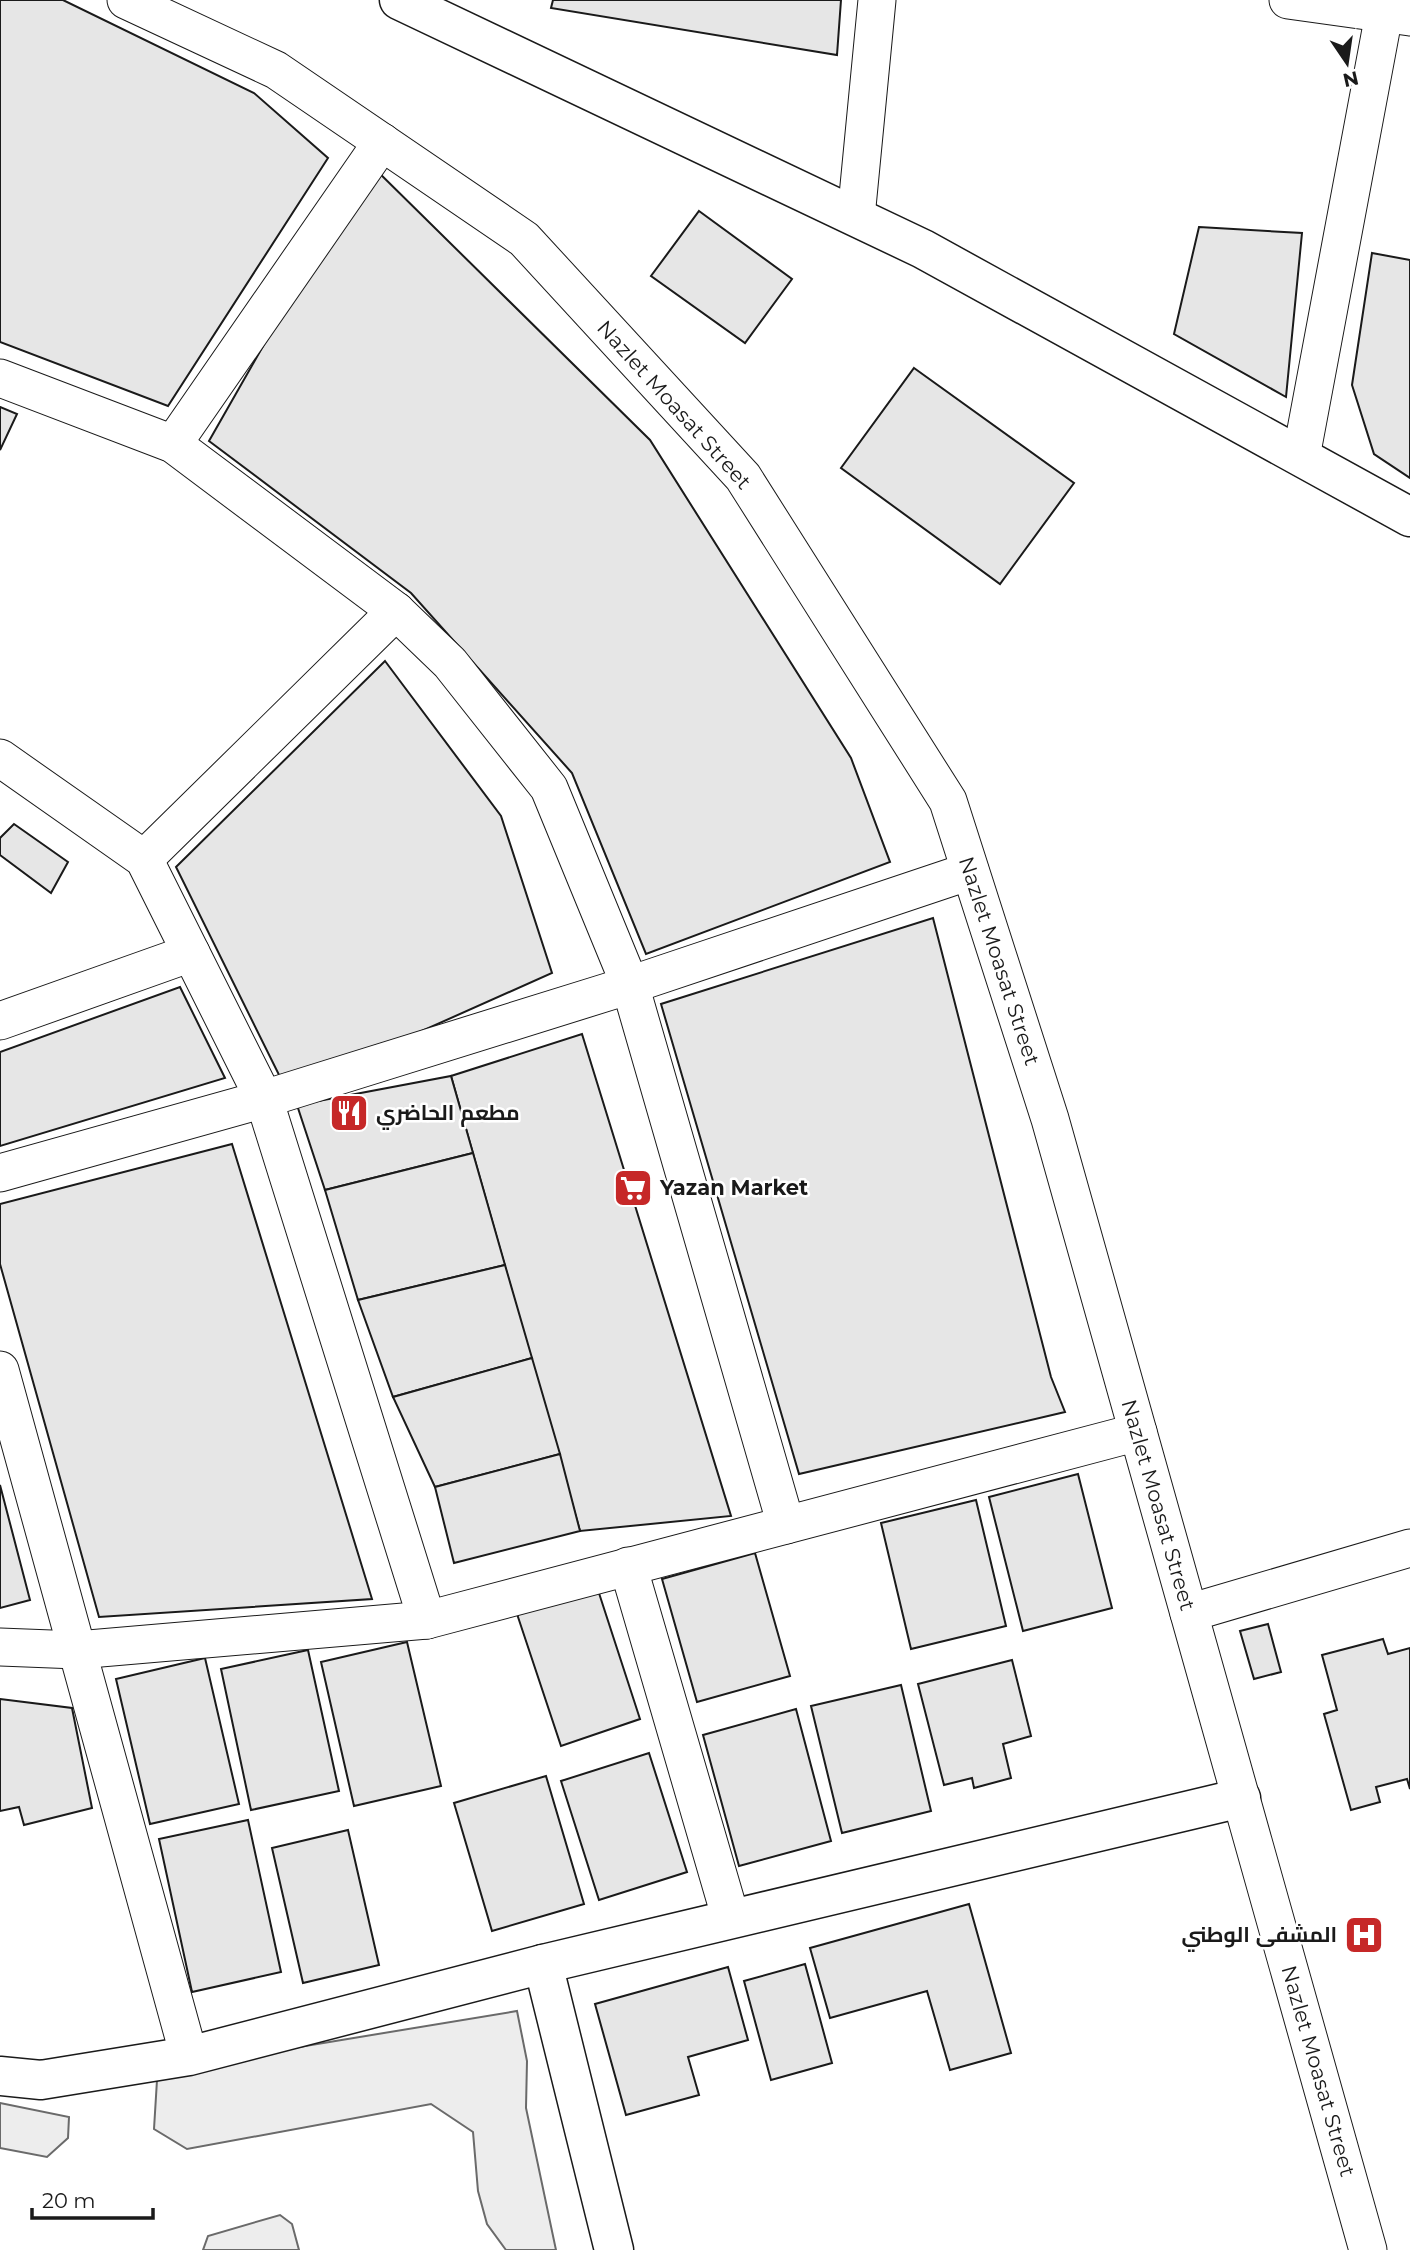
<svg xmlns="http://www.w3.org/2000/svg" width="1410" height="2250" viewBox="0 0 1410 2250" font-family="Montserrat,Cairo,sans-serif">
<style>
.built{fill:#ededed;stroke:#6a6a6a;stroke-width:2}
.building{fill:#e6e6e6;stroke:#1a1a1a;stroke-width:2}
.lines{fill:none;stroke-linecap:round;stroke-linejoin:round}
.minor-casing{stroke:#1a1a1a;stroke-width:39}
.tertiary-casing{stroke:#1a1a1a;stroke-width:41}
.minor{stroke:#fff;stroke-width:37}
.tertiary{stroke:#fff;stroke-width:38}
.labels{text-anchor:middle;stroke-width:5;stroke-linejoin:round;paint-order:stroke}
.street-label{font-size:21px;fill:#1a1a1a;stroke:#fff}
.poi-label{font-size:21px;font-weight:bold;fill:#1a1a1a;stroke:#fff;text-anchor:start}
</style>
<rect width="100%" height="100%" fill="#fff"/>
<!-- built -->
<g class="built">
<polygon points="517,2011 527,2061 526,2108 556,2250 506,2250 487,2224 478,2191 473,2132 431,2104 187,2149 154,2129 157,2080 269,2052"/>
<polygon points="0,2103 69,2117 68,2138 47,2157 0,2148"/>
<polygon points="280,2215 292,2224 299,2250 203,2250 208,2236"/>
</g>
<!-- building -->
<g class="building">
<polygon points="0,0 63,0 254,93 328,158 168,406 0,342"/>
<polygon points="553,0 841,0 837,55 551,8"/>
<polygon points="368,162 650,440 851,758 890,862 646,954 572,773 411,593 209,441"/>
<polygon points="699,211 792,279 745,343 651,276"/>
<polygon points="1199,227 1302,233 1286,397 1174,334"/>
<polygon points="1372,253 1410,260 1410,478 1374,454 1352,385"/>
<polygon points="914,368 1074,483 1000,584 841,468"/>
<polygon points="0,407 17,414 0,450"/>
<polygon points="385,661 501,816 552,973 287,1091 176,867"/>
<polygon points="14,824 68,862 51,893 0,855 0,838"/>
<polygon points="933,918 1051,1377 1065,1412 799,1474 661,1004"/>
<polygon points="180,987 225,1078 0,1146 0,1052"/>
<polygon points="582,1034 731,1516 580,1531 451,1076"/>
<polygon points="451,1076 473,1153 325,1190 297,1105"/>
<polygon points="232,1144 372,1599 99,1617 0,1264 0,1204"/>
<polygon points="473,1153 505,1265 358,1300 325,1190"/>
<polygon points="505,1265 532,1358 393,1397 358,1300"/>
<polygon points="532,1358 560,1454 435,1487 393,1397"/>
<polygon points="560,1454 580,1531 454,1563 435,1487"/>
<polygon points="1078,1474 1112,1608 1023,1631 989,1497"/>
<polygon points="0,1485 30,1600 0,1608"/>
<polygon points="976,1500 1006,1626 911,1649 881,1523"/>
<polygon points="755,1553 790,1676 697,1702 662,1579"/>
<polygon points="597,1587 640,1719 561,1746 517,1614"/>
<polygon points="1268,1624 1281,1672 1254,1679 1240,1631"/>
<polygon points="1383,1639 1388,1654 1410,1648 1410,1789 1407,1779 1376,1787 1380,1802 1351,1810 1324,1714 1337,1710 1322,1655"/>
<polygon points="407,1642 441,1786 354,1806 321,1662"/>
<polygon points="308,1650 339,1791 251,1810 221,1669"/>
<polygon points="205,1658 239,1804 150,1824 116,1679"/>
<polygon points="1012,1660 1031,1736 1003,1744 1011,1778 974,1788 972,1778 944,1785 918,1684"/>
<polygon points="901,1685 931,1811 842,1833 811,1706"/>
<polygon points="0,1699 72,1708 92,1808 24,1825 19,1807 0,1811"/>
<polygon points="796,1709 831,1841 739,1866 703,1735"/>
<polygon points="649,1753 687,1872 599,1900 561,1781"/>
<polygon points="546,1776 584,1904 492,1931 454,1803"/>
<polygon points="248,1820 281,1972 192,1992 159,1839"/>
<polygon points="348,1830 379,1965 303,1983 272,1848"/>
<polygon points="969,1904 1011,2053 950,2070 927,1991 830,2018 810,1948"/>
<polygon points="805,1964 832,2063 771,2080 744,1981"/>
<polygon points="728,1967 748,2040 688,2057 699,2095 626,2115 595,2004"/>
</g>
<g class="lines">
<!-- minor casing -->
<g class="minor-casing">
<g id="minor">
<polyline points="126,0 276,70 524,239 743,477 948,801 1050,1119 1368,2250"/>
<polyline points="1288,0 1410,17"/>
<polyline points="856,217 877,0"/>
<polyline points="0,378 173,444 396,611 450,663 549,788 630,985 786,1525"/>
<polyline points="173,444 382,142"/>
<polyline points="1301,457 1384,14"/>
<polyline points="0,758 144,859 264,1099 427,1620"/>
<polyline points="144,859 396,611"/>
<polyline points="0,1021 191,953"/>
<polyline points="0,1173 264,1099 630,985 970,871"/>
<polyline points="0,1370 189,2056"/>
<polyline points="628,1566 731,1919"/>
<polyline points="1189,1613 1410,1548"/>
<polyline points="0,1647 77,1650 427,1620 1138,1432"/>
</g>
</g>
<!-- tertiary casing -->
<g class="tertiary-casing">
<g id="tertiary">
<polyline points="399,0 923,249 1410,517"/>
<polyline points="543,1964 614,2250"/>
<polyline points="0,2076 41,2080 189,2056 543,1964 1241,1798"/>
</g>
</g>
<!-- minor -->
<use href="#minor" class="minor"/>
<!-- tertiary -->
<use href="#tertiary" class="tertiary"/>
</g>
<!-- icons -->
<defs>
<g id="restaurant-square" transform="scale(2.0125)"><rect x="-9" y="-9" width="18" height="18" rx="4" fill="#c62828" stroke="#fff"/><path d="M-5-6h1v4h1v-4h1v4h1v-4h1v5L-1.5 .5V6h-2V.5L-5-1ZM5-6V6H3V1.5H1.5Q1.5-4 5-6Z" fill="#fff"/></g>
<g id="supermarket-square" transform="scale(2.0125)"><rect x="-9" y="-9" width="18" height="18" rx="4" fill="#c62828" stroke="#fff"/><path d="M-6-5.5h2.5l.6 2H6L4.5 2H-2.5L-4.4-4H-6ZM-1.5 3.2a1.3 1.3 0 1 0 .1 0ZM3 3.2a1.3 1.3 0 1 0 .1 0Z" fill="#fff"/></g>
<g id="hospital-square" transform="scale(2.0125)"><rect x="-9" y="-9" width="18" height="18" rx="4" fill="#c62828" stroke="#fff"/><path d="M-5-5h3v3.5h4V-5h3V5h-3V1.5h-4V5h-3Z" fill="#fff"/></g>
</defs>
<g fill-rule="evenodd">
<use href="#restaurant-square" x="349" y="1113"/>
<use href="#supermarket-square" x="633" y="1188"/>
<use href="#hospital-square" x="1364" y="1935"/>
</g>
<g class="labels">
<!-- street labels -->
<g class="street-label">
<text transform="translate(674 405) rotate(48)" y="7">Nazlet Moasat Street</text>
<text transform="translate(999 961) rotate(72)" y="7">Nazlet Moasat Street</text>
<text transform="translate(1158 1505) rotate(74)" y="7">Nazlet Moasat Street</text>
<text transform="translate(1318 2071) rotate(74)" y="7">Nazlet Moasat Street</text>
</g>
<!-- poi labels -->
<g class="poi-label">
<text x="376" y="1120">مطعم الحاضري</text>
<text x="660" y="1195">Yazan Market</text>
<text x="1337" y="1942" text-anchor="end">المشفى الوطني</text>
</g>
</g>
<!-- north arrow -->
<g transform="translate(1347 63) rotate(167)" stroke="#ffffff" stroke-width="5" paint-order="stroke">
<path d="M0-5L12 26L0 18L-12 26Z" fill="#1a1a1a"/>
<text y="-10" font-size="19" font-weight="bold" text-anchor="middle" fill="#1a1a1a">N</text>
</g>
<!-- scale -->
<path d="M32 2208v10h121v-10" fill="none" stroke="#1a1a1a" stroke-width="3.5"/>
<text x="42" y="2208" font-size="21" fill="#1a1a1a" stroke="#ffffff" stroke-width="5" paint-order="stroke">20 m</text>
</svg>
